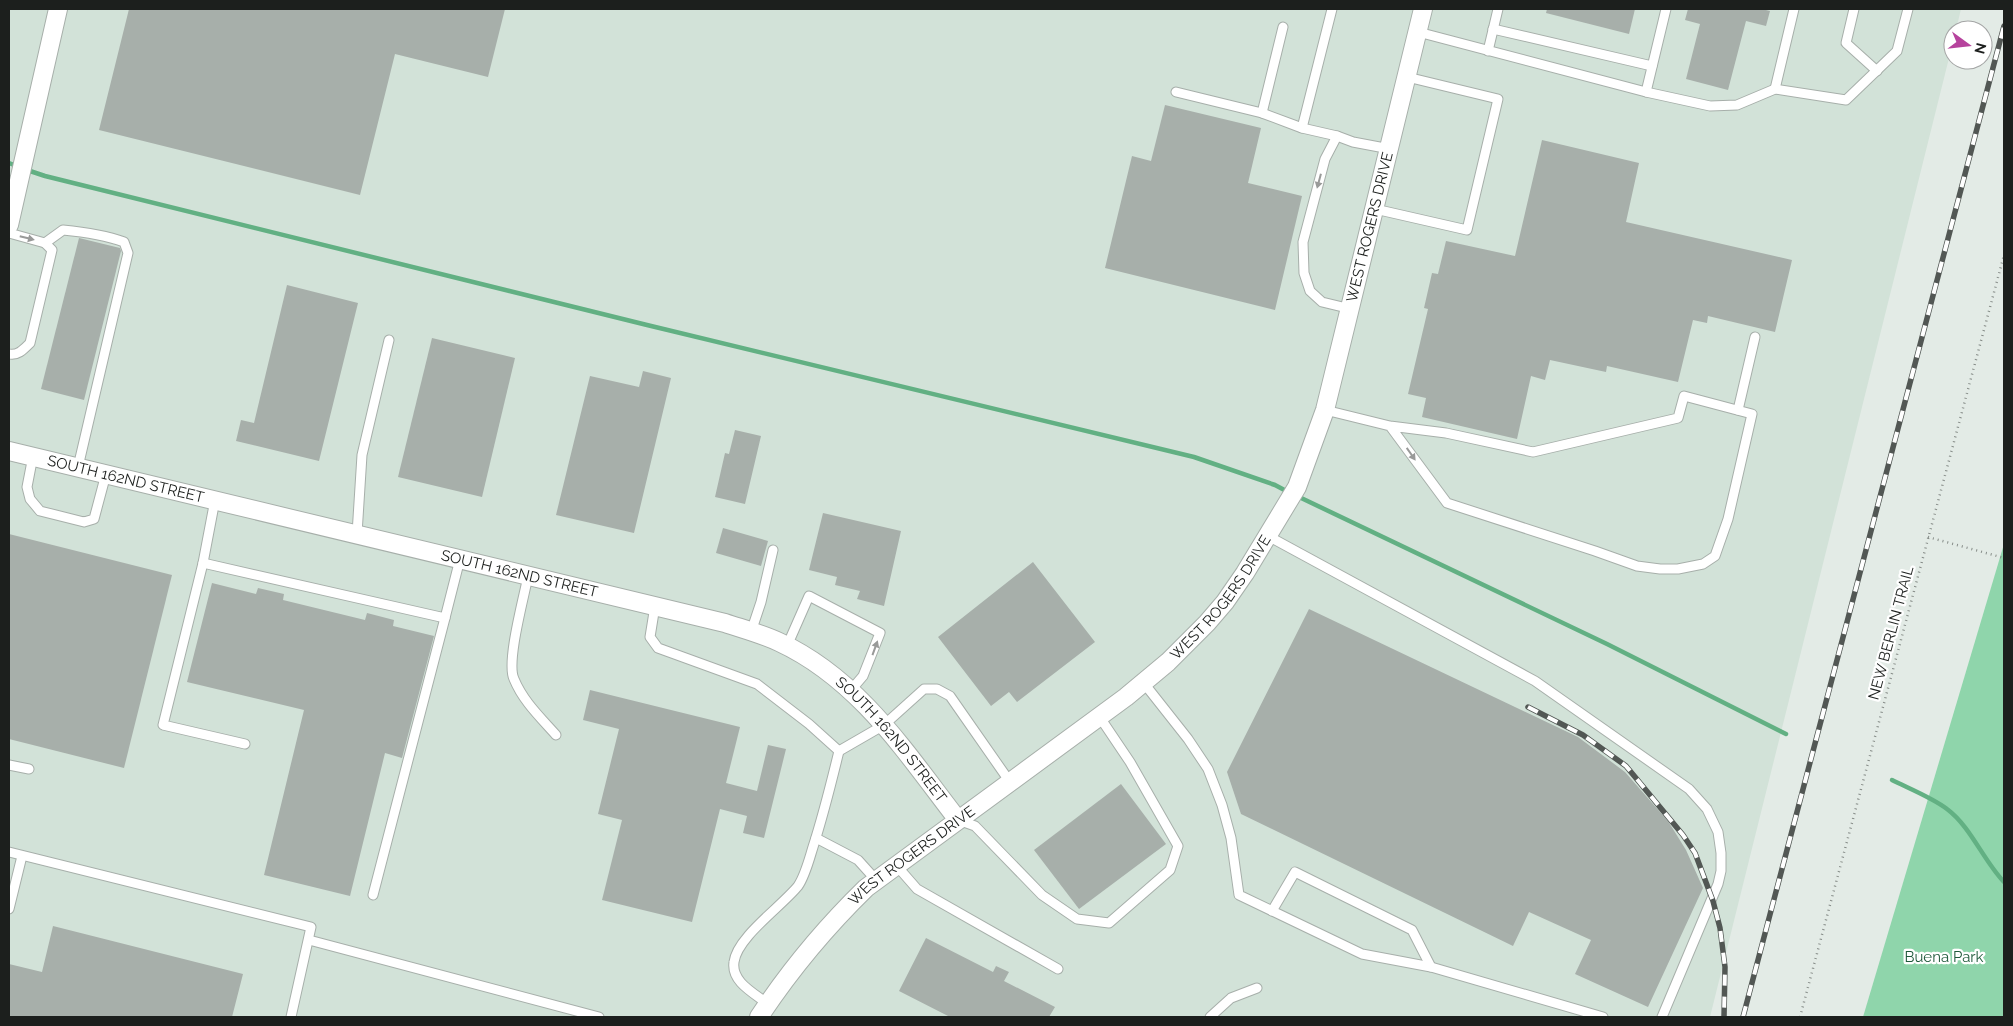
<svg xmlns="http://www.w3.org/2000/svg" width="2013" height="1026" viewBox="0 0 2013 1026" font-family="Raleway,sans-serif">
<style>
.built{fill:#d2e2d8}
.green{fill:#8fd5ab}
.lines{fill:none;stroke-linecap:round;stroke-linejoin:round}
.stream{stroke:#62b083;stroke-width:4.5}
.building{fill:#a7afaa}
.service-casing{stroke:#a7afaa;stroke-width:11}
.minor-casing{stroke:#a7afaa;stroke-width:20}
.path{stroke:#878d89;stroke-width:2.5;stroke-dasharray:1 4;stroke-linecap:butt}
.service{stroke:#fff;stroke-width:9}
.minor{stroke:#fff;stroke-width:18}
.rail-casing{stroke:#525754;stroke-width:5.5}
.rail{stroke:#fff;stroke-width:4;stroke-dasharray:11;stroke-linecap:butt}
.oneway{fill:#999a99}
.labels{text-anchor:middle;stroke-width:4.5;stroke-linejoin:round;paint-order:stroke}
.street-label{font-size:15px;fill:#1c1f1d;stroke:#fff}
.park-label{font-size:15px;fill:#1f593a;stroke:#fff}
</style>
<rect width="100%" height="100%" fill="#e3ebe6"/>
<!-- built -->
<polygon class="built" points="9,9 1961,9 1956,30 1953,30 1953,42 1710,1017 9,1017"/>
<!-- green -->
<polygon class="green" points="2004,544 2004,1017 1863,1017"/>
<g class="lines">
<!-- stream -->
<g class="stream">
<polyline points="9,163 19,167"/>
<polyline points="27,170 45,176 647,325 1194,457 1275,485 1290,493"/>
<polyline points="1297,496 1607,644 1786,734"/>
<path d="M1892,780C1908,788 1933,798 1947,809C1971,827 1983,860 2004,882"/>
</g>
</g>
<!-- building -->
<g class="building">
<polygon points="129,9 505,9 488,77 395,54 360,195 99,130"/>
<polygon points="1547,9 1635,9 1629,34 1546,13"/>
<polygon points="1688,9 1762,9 1770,11 1766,26 1746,21 1728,90 1686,79 1700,24 1685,20"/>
<polygon points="1165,105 1261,128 1248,183 1302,196 1275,310 1105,268 1132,156 1151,161"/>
<polygon points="1542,140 1639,163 1626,222 1792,260 1775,332 1708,316 1707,323 1693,320 1678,382 1607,366 1606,372 1550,360 1545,380 1531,376 1517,439 1422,417 1426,398 1408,394 1428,309 1424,308 1432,273 1438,274 1446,241 1515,256"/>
<polygon points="79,238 120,248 121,251 84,400 41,389"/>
<polygon points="287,285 358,303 319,461 236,441 241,420 254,423"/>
<polygon points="432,338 515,358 482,497 398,477"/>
<polygon points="643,371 671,378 634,533 556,515 590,376 639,387"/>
<polygon points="735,430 761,436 745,504 715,497 725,453 729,454"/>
<polygon points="823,513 901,531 884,606 857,599 860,591 835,585 837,577 809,570"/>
<polygon points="723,528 768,541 761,566 716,553"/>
<polygon points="9,534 172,575 124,768 9,739"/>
<polygon points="1033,562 1095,642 1017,702 1009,692 991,706 938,637"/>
<polygon points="212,583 256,594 258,588 284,594 283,600 365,620 367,613 394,620 393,626 434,636 402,758 385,753 350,896 264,875 304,710 187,682"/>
<polygon points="1309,609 1578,737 1625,772 1668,821 1686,850 1703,888 1648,1007 1575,974 1591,940 1529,912 1513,946 1241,814 1227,772"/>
<polygon points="590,690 740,727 726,783 757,791 768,745 786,749 764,838 743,833 747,816 720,809 692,922 602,900 622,820 598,814 619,729 583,720"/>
<polygon points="1121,784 1166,844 1079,909 1034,850"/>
<polygon points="53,926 243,974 232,1017 9,1017 9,964 42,972"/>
<polygon points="926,938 993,972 996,966 1009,972 1004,981 1055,1007 1049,1017 950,1017 899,991"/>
</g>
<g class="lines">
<!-- service casing -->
<g class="service-casing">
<g id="service">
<polyline points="1854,9 1846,43 1877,71"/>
<polyline points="1493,29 1652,66"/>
<polyline points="1418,32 1646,92 1710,106 1737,105 1775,89 1846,100 1897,51 1908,9"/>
<polyline points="1488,51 1498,9"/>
<polyline points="1775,89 1794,9"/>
<polyline points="1176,92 1262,113 1302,128 1337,136 1353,142 1390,149"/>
<polyline points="1646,92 1666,9"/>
<polyline points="1262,113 1283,27"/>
<polyline points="1302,128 1332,9"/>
<polyline points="1337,136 1325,159 1303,242 1304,273 1310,291 1322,302 1351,309"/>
<polyline points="1375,209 1467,230 1498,99 1407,77"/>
<path d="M9,233L45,243L52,250L30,343C24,349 18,356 9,354"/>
<path d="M45,243L63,230C84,232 105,235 124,242L128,253L78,467"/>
<polyline points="1325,410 1390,426 1446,433 1533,452 1678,418 1684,396 1752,414 1728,519 1715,556 1703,564 1678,569 1660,569 1637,566 1595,551 1447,503 1390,426"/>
<polyline points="1738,410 1755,337"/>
<polyline points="33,456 27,487 30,499 40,511 84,522 94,519 106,474"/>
<polyline points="215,500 203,563 163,725 245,744"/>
<polyline points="357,534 362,455 389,340"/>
<polyline points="1268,536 1535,681 1689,789 1707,809 1718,832 1721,853 1721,871 1718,884 1662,1017"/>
<polyline points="203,563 445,618 460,559"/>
<path d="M528,576C524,597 506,662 514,679C523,701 540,717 556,735"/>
<path d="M655,606L650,637L658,648L757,684L809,724L839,751C831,784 823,816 813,847C809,860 805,876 798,886C782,906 737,937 734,962C731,982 754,993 768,1004"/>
<polyline points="751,632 761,602 773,550"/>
<polyline points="787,646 809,596 880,633 863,676 851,690"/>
<polyline points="1143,682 1188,739 1208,769 1222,805 1231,838 1239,895 1362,954 1431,967 1603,1017"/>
<polyline points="839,751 884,725 924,689 937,689 950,696 1010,782"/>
<polyline points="9,765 29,769"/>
<polyline points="958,820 975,826 1042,895 1077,919 1109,923 1170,870 1178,846 1130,762 1099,716"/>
<polyline points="816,838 858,860 876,880"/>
<polyline points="9,852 311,927 291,1017"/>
<polyline points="896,865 917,889 1058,969"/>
<polyline points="373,895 445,618"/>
<polyline points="9,909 22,856"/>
<polyline points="1272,911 1295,872 1412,930 1431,967"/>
<polyline points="309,940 599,1017"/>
<polyline points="1210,1017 1231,998 1257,988"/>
</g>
</g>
<!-- minor casing -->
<g class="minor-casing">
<g id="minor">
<polyline points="9,225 58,9"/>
<path id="s1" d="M9,451L725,623C743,629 762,634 779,642C859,679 906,753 958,820"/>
<path id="s2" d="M759,1017C790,970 825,928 866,888L1126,697L1168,662L1207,623L1225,602L1245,573L1297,487L1325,410L1423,9"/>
</g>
</g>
<!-- path -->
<g class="path">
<polyline points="1928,537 2004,558"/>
<polyline points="1800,1017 2004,255"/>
</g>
<!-- service -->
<use href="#service" class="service"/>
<!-- minor -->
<use href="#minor" class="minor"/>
<!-- rail casing -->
<g class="rail-casing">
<g id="rail">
<polyline points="1528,707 1583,735 1626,766 1683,835 1695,853 1713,901 1720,928 1725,967 1724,1017"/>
<polyline points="1743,1017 2004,26"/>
</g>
</g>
<!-- rail -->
<use href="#rail" class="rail"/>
</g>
<!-- one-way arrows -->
<defs><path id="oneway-solid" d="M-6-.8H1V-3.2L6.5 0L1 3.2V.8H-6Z" transform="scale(1.25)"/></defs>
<g class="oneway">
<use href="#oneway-solid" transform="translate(1319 181) rotate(105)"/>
<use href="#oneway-solid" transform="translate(27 238) rotate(14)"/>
<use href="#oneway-solid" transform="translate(1411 454) rotate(55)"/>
<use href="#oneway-solid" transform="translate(875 648) rotate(-70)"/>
</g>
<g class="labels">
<!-- street labels -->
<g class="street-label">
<text dy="5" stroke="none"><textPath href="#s2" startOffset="1034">WEST ROGERS DRIVE</textPath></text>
<text dy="5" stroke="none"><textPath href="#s1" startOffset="120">SOUTH 162ND STREET</textPath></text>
<text dy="5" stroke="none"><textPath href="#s1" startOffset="525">SOUTH 162ND STREET</textPath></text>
<text dy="5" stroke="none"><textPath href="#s2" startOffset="629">WEST ROGERS DRIVE</textPath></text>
<text transform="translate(1891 633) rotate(-75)" y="5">NEW BERLIN TRAIL</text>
<text dy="5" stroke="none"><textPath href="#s1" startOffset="944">SOUTH 162ND STREET</textPath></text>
<text dy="5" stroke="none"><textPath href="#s2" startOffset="224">WEST ROGERS DRIVE</textPath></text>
</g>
<!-- park labels -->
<g class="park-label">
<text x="1944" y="962">Buena Park</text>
</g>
</g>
<!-- border -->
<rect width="2013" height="1026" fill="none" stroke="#1c1f1d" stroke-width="20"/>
<!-- north arrow -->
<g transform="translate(1968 45) rotate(105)"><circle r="24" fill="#ffffff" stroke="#a4a5a5"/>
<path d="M0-4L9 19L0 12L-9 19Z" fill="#b6439d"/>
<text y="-8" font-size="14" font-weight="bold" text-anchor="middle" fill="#1c1f1d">N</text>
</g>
</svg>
